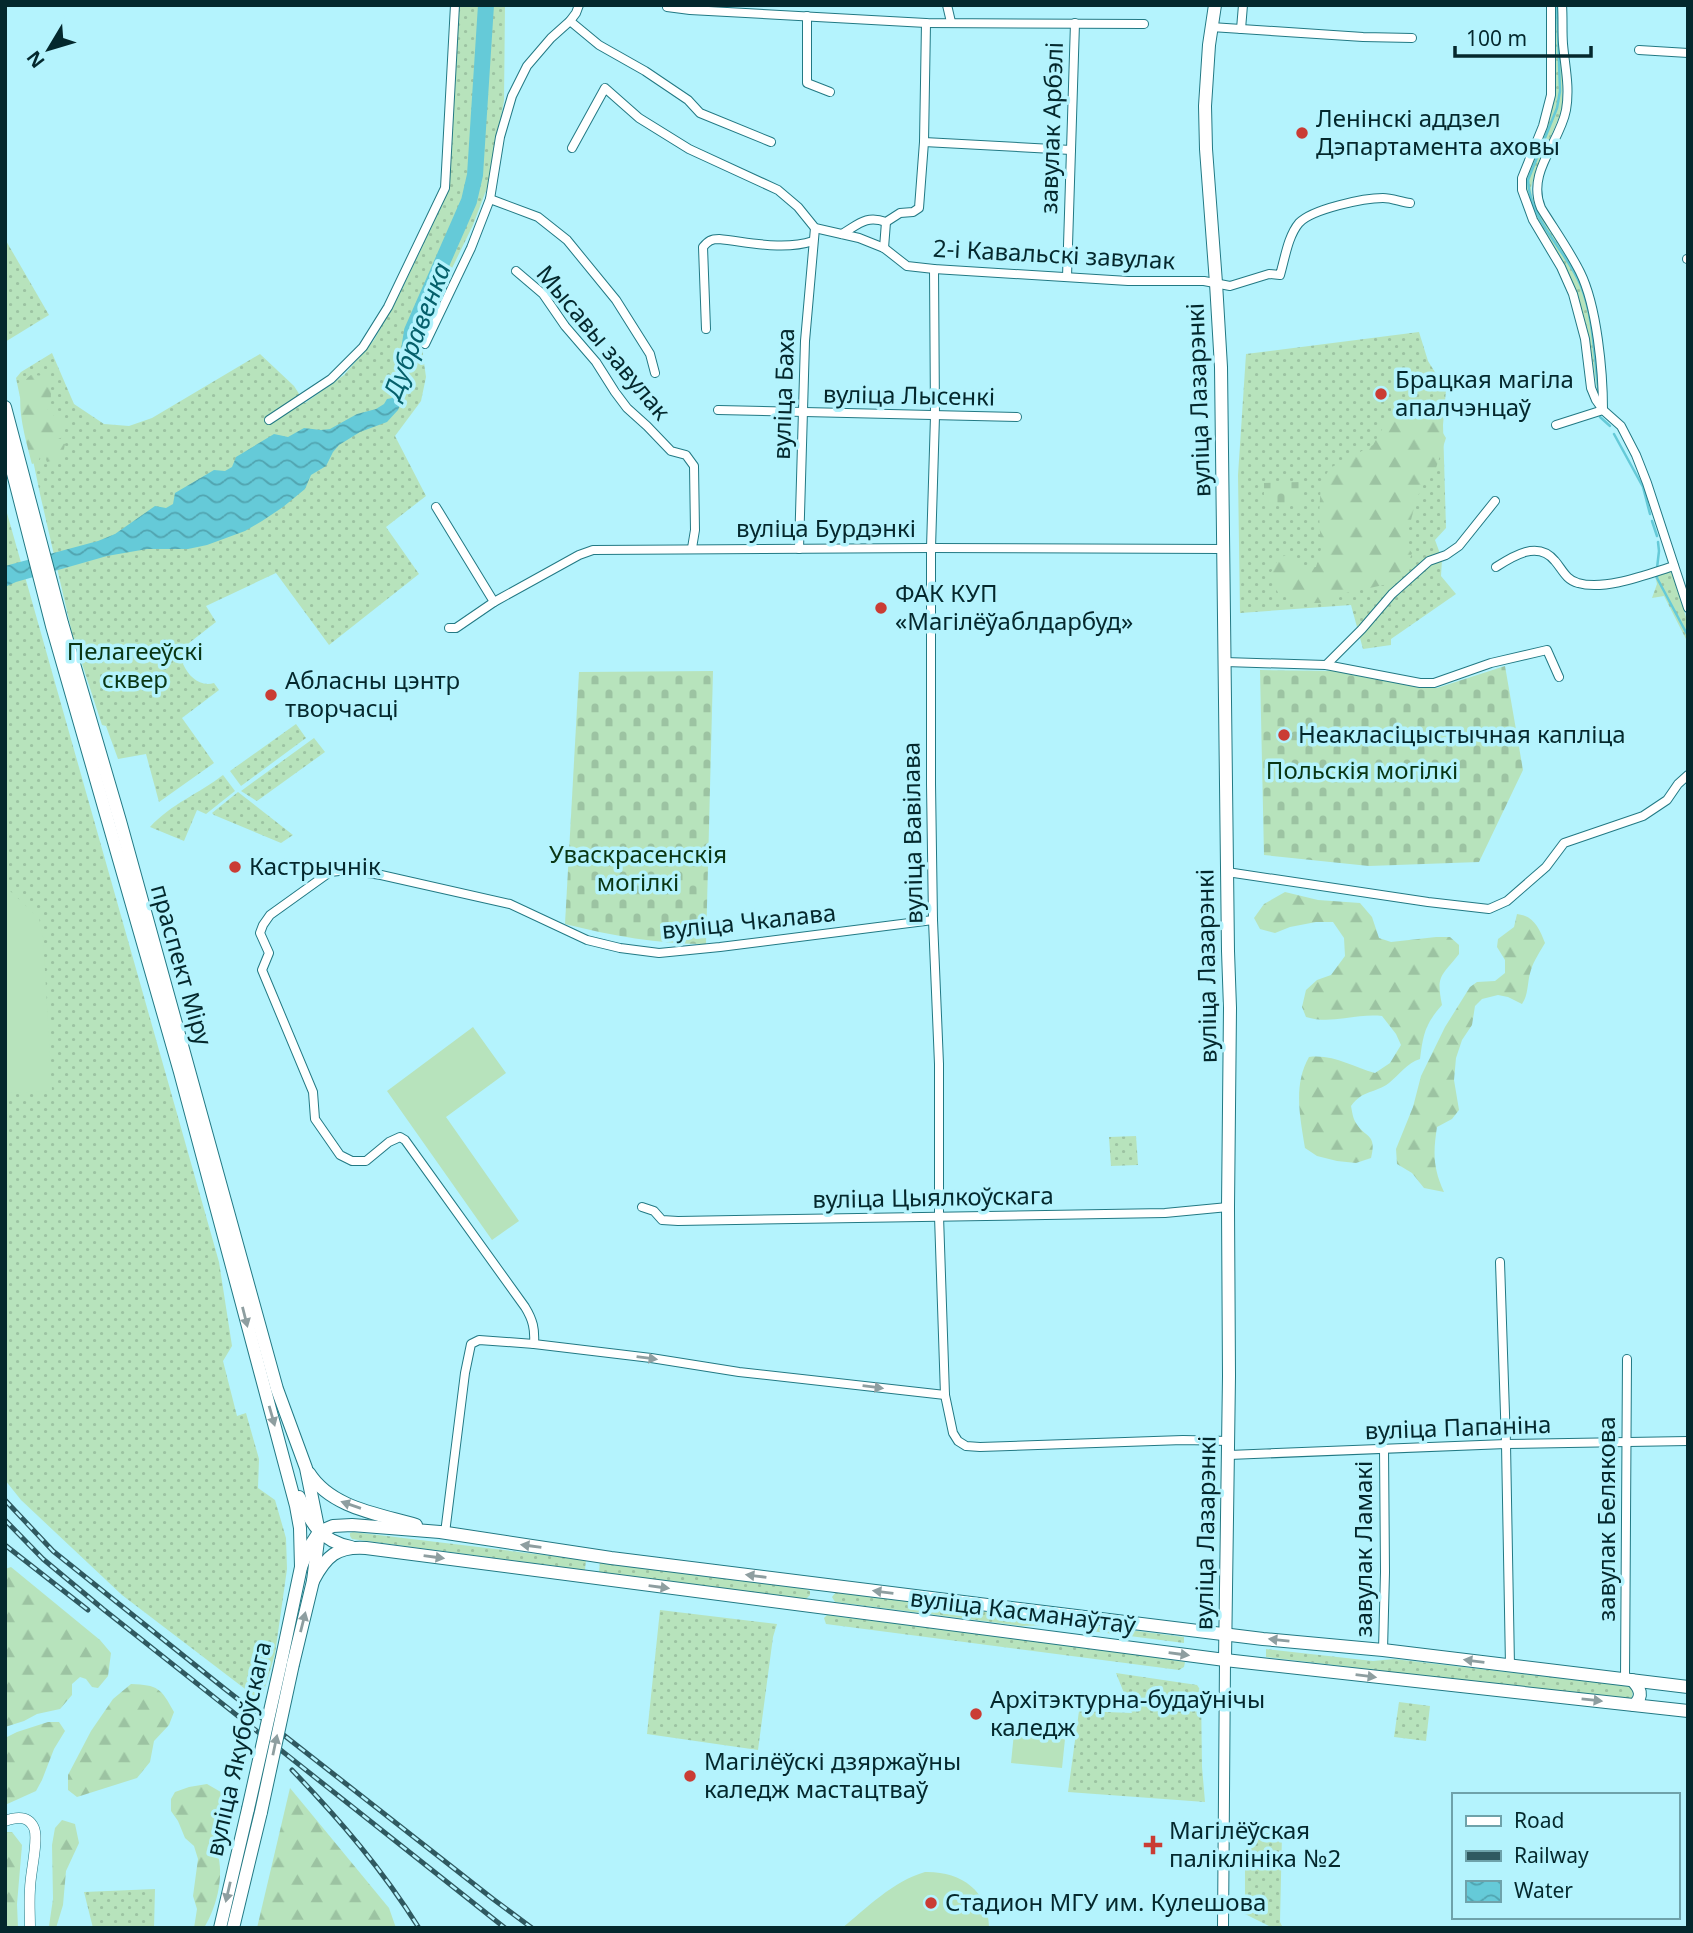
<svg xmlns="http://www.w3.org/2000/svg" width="1693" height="1933" viewBox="0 0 1693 1933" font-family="'Noto Sans',sans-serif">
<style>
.grass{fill:url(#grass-dots)}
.forest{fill:url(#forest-firs)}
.cemetery{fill:url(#cemetery-stones)}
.garden{fill:#b7e3bc}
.water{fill:url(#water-waves)}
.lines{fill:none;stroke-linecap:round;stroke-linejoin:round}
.stream{stroke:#65cad8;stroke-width:2.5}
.river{stroke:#65cad8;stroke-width:16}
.minor-casing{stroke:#227984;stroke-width:10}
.tertiary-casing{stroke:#227984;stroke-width:11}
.secondary-casing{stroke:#227984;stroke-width:12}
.primary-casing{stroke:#227984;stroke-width:14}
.minor{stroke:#fff;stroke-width:8}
.tertiary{stroke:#fff;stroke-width:10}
.secondary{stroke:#fff;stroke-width:10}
.primary{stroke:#fff;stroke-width:12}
.rail-casing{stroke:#2f5960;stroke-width:5}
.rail{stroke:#b4f3fd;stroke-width:2.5;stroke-dasharray:8;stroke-linecap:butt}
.primary-bridge-casing{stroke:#227984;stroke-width:14;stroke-linecap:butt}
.primary-bridge{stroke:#fff;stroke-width:12}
.oneway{fill:#8e9ea0}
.poi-dot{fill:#ca3c34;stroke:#b4f3fd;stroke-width:2.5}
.labels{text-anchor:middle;stroke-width:7;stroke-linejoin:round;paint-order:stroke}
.poi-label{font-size:24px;fill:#04282d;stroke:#b4f3fd;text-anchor:start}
.street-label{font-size:24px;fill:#04282d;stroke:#b4f3fd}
.park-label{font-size:24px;fill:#093614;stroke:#b4f3fd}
.water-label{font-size:26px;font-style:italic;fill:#05606b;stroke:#b4f3fd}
</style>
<defs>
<pattern id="grass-dots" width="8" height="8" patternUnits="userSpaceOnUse" patternTransform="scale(1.75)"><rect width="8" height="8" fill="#b7e3bc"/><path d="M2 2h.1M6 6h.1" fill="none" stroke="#9cc3a2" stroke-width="1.8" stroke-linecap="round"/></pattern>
<pattern id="forest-firs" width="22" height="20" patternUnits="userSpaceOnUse" patternTransform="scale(1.75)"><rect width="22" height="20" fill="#b7e3bc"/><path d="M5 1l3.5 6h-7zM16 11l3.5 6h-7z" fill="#9cc3a2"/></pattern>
<pattern id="cemetery-stones" width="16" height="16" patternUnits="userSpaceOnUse" patternTransform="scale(1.75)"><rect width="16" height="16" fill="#b7e3bc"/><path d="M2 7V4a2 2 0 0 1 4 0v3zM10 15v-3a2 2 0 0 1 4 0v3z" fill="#9cc3a2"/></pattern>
<pattern id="water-waves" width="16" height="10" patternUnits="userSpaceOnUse" patternTransform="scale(1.75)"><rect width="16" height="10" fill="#65cad8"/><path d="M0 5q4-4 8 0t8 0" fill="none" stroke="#51a4b0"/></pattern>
</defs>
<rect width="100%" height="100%" fill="#b4f3fd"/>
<!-- grass -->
<g class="grass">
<path d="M459,5H505L504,101L487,188L473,225L420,334L426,377L421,401L395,436L426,496L386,527L419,574L329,645L276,573L206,606L216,622L189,643L183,664C189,677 200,687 214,683L219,690L182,718L214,763L159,802L146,754L118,759L106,726L102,725L72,633L40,494L16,378L21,372L52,353L74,404L104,424L129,426L152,418L260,354L294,386L305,403L344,375L374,340L403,287L449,190Z"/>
<polygon points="1554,5 1559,5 1563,73 1562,110 1534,176 1531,188 1532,196 1537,209 1580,279 1589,311 1601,394 1598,396 1587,327 1573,286 1538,223 1525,189 1525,182 1545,131 1552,104 1555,89"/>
<polygon points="5,239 49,315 5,342"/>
<polygon points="1419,332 1428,361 1446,390 1443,425 1446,528 1435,540 1442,559 1441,576 1456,594 1391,639 1391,645 1363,649 1351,605 1240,613 1238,475 1246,354"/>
<polygon points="5,506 219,1262 232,1346 223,1361 237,1416 246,1413 259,1459 258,1488 275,1500 286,1538 287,1569 275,1654 261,1701 122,1595 21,1500 5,1480"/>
<polygon points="1670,571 1674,577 1688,624 1688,643 1664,596 1652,598 1657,584 1655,575"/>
<polygon points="296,724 306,738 241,786 230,771"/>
<polygon points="314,738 325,752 257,801 241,791"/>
<path d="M223,775L235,791L206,814L197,810L184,841L150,827C171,804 200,793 223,775Z"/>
<polygon points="238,792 293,835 281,843 214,815 212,813"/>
<polygon points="1136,1136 1138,1165 1111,1166 1109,1137"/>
<polygon points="353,1532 586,1560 585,1570 352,1539 350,1536 350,1533"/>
<polygon points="600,1562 806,1589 810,1591 810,1595 806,1599 599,1572"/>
<polygon points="836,1592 1184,1637 1184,1643 1044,1625 1022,1626 835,1602 832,1597"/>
<polygon points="660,1610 777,1624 773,1637 758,1750 647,1734"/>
<polygon points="827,1615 1106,1650 1185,1662 1184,1667 1179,1670 826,1624 824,1618"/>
<polygon points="1266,1649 1373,1661 1394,1659 1627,1686 1632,1687 1633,1690 1632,1699 1628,1700 1266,1657"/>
<polygon points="1116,1673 1197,1685 1201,1691 1202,1767 1205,1802 1068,1792 1079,1711 1132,1713"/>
<polygon points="1399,1702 1430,1706 1426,1741 1394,1737"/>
<polygon points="1254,1833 1282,1833 1280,1922 1283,1928 1273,1928 1245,1914 1245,1842"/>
<polygon points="155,1889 154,1928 93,1928 84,1892"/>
</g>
<!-- forest -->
<g class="forest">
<path d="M31,375L46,376C52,390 53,397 47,409L53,415L61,419L65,428L63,437L58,439L59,442L65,444L64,449L59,459L47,462L45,457H40L38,462L32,464C27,442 9,389 31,375Z"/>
<polygon points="1410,400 1430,412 1446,438 1436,468 1423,485 1416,500 1405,544 1412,553 1407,567 1393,583 1346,593 1320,603 1300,603 1278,593 1270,574 1279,558 1286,555 1301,568 1316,567 1321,549 1319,515 1321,483 1330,468 1373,445 1396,405"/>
<path d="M1285,892L1318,900L1360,903L1372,917L1379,938L1391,942L1436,937H1450L1459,945V954C1441,977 1436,975 1442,1005C1425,1024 1423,1035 1420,1059C1407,1063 1399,1075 1389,1083C1374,1094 1364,1089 1351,1106C1352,1111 1353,1119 1356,1123C1366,1139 1377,1133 1371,1158L1356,1163L1337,1161L1317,1156L1305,1148C1300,1117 1293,1085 1309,1057C1334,1054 1352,1067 1375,1073L1390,1063L1401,1045L1396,1034L1382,1016C1356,1013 1332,1025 1306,1017L1302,1007L1306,990L1317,980L1331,975L1345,956L1344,938L1333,922H1316L1290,927L1275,933L1260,929L1254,918L1264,904Z"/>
<path d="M1517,914C1534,916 1539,928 1545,943C1540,952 1534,960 1531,970C1527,981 1529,994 1522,1004L1508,997L1498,995L1482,999L1475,1006L1472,1025L1462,1040L1456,1058L1454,1080L1459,1110L1452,1119L1437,1127C1433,1153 1433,1168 1444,1192L1424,1188L1412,1173L1397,1164L1396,1149L1413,1107L1421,1076L1445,1027L1470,987L1477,982L1495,981L1505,973V960L1497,947L1498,939L1514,927Z"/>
<polygon points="11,1567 100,1640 111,1653 108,1676 98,1688 92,1687 86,1679 80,1677 72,1684 72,1695 60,1709 37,1714 24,1721 5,1727 5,1569"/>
<path d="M131,1684C158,1685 161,1688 174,1712L169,1725L154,1741L150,1762L137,1778L77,1797L68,1790V1775L91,1731L113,1699Z"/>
<polygon points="48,1722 59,1722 65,1731 54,1749 42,1780 36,1791 5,1805 5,1738 17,1732"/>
<path d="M207,1784L226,1795L231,1806L215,1846C226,1871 218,1905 204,1928H194L197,1909L193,1896L198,1859L194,1846L185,1838L178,1821L171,1811V1799L175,1792L189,1787Z"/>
<polygon points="290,1788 389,1908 396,1928 257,1928"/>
<polygon points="62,1820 75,1824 79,1843 66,1871 63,1905 56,1928 49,1926 53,1899 52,1845 55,1828"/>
<polygon points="5,1832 12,1832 22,1845 17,1904 18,1928 5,1928"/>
</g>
<!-- cemetery -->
<g class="cemetery">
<polygon points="1302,482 1302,503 1264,504 1264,483"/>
<polygon points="1505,666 1523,770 1479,862 1369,866 1264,855 1260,670 1334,671 1421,688 1437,688"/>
<path d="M713,671L706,944C657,944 613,936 565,924L579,672Z"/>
</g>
<!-- garden -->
<g class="garden">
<polygon points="5,870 8,889 39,918 43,937 52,1091 5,1093"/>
<polygon points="473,1027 506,1073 446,1117 519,1221 492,1240 387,1091"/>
<polygon points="1014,1733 1065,1739 1062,1768 1011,1763"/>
<path d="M925,1872C960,1871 989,1890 989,1928H842C867,1908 893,1881 925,1872Z"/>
</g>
<!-- water -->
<polygon class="water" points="412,331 414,335 406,392 398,410 387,422 360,432 339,445 333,452 326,466 311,475 305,489 283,507 262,521 245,531 207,545 188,549 147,549 107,556 16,582 5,587 5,566 98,541 115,534 155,506 166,508 173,504 175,493 214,470 225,471 232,467 236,457 274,434 288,437 304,428 321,430 330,429 357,414 376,409 384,404 387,399 392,398 395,394"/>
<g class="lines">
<!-- stream -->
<g class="stream">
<path d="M1557,5L1560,91L1557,108L1528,180C1530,222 1566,249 1581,286C1594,319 1594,358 1599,393"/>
<polyline points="1600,417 1610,426"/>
<polyline points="1614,434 1643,487 1650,514"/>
<polyline points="1652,521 1657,536"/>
<polyline points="1657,568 1659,551 1658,542"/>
<polyline points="1657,575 1657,578 1688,636"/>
</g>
<!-- river -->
<polyline class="river" points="409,350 412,331 469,201 475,175 486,5"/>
<!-- minor casing -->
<g class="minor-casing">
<g id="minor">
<polyline points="947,5 951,22"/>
<polyline points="1551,5 1551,95 1543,126 1522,178 1522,190 1533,220 1561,267 1573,294 1585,339 1591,388 1596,400 1603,410 1621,426 1636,455 1647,483 1688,608"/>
<path d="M1562,5C1563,18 1562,31 1563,44C1565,67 1570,87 1566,110C1560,143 1526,172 1541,208C1554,229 1569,250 1580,272C1597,306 1603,372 1603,410"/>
<polyline points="667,7 690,10 926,23 1144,24"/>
<polyline points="807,16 807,83 830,92"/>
<polyline points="570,21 599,45 645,71 688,100 700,113 771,142"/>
<polyline points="1211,27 1363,37 1412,38"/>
<polyline points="1241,29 1243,5"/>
<polyline points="1639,50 1688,53"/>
<polyline points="924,142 1071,150"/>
<path d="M572,148L605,88L639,118L689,149L778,190L798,207L815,228L859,238L884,248L907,266L934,269L1128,281H1204L1230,286L1269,274L1280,275C1285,258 1288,236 1299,223C1312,209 1364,198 1383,198C1392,198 1401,202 1410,203"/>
<polyline points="490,199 538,217 567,240 616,300 650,354 655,373"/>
<path d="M842,234C859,224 866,215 886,222L900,213L913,212L919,208L924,142L926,23"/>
<polyline points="884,248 886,222"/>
<polyline points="1687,259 1688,259"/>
<polyline points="934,269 935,416 931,548 931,784 933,920 939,1064 939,1216 945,1395 953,1433 958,1441 966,1446 980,1447 1183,1440 1229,1441"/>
<polyline points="516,271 543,294 565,326 596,362 615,392 627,408 647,426 671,451 686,455 694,466 695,530 692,548"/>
<polyline points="1067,277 1075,23"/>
<path d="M706,329L703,247C708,241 711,239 719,239C749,242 783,251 813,241"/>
<polyline points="425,344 471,248 490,199 500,137 512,96 527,66 551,38 570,21 576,13 579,5"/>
<polyline points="718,410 1017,417"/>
<polyline points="269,420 331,379 363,347 388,307 445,188 455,5"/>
<polyline points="1556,425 1603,410"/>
<polyline points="436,507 494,602"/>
<polyline points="799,549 805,341 815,228"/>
<path d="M1496,567C1513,556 1538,540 1555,561C1562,569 1566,580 1578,583C1605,591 1648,574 1674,566"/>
<polyline points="449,628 456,628 494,602 579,555 593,550 931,548 1223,549"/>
<polyline points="1225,662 1326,665 1420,683 1434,683 1491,663 1547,650 1559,677"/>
<polyline points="1326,665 1362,629 1392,594 1429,561 1446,555 1459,546 1495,501"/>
<polyline points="1227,872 1428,902 1489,909 1507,901 1546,867 1564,843 1643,816 1667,800 1678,784 1688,775"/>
<polyline points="642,1207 654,1211 662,1220 678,1221 1165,1213 1228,1207"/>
<polyline points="1500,1262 1506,1444 1510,1666"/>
<path d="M534,1344C535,1329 533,1320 525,1307L405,1140L400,1137L389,1142L366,1161H352L340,1155L315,1119L313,1092L262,970L269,953L260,933L263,925L270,915L330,872L348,870L381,875L510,904L587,940L620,948L659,953L720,947L933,920"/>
<polyline points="1229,1455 1506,1444 1688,1441"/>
<polyline points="445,1533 465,1373 471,1344 479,1340 534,1344 651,1358 739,1372 945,1395"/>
<polyline points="1383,1650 1385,1572 1384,1449"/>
<polyline points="1625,1679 1627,1359"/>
</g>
</g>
<!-- tertiary casing -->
<g class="tertiary-casing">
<path id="tertiary" d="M5,1821C16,1817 28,1815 34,1828C39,1839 30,1874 30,1889C29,1902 30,1915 30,1928"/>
</g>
<!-- secondary casing -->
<g class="secondary-casing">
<polyline id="secondary" points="1223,1928 1225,1660"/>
</g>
<!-- primary casing -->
<g class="primary-casing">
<g id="primary">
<polyline points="1215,5 1209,45 1205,106 1206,149 1216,283 1221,367 1228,951 1230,1008 1228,1207 1229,1376 1225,1660"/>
<polyline points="5,407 62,623 120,821 277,1389 306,1468 319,1532 313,1581 293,1664"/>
<polyline points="5,442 52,626 180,1072 296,1506 300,1528 301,1567 281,1662"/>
<path d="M309,1473C331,1508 379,1514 416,1525"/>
<path d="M299,1497C311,1523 320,1541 351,1547"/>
<polyline points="301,1567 308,1549 319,1532 333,1526 352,1525 440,1532 611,1558 1044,1612 1263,1639 1383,1650 1688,1687"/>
<path d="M313,1581C326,1556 337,1546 366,1548L1225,1660L1688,1711"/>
<path d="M1632,1680C1640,1688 1644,1696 1634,1705"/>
<polyline points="220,1928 248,1809"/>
<polyline points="233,1928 261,1812"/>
</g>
</g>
<!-- minor -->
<use href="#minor" class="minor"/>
<!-- tertiary -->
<use href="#tertiary" class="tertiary"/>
<!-- secondary -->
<use href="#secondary" class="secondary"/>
<!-- primary -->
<use href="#primary" class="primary"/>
<!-- rail casing -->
<g class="rail-casing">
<g id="rail">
<polyline points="5,1500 53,1551 225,1689 493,1899 532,1928"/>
<polyline points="5,1520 43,1559 103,1609 505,1928"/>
<polyline points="5,1545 88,1610"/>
<path d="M292,1770C340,1820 382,1869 419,1928"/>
</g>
</g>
<!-- rail -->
<use href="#rail" class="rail"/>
<!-- primary-bridge casing -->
<g class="primary-bridge-casing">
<g id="primary-bridge">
<polyline points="248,1809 281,1662"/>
<polyline points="261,1812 293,1664"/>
</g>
</g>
<!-- primary-bridge -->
<use href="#primary-bridge" class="primary-bridge"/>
</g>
<!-- one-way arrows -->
<defs><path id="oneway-solid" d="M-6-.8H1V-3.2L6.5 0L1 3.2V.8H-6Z" transform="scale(1.75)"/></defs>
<g class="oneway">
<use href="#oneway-solid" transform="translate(245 1317) rotate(76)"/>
<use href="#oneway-solid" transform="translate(647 1358) rotate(7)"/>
<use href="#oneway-solid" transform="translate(873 1387) rotate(7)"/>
<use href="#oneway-solid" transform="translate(272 1416) rotate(74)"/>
<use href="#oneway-solid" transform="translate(351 1505) rotate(-161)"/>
<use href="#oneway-solid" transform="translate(531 1546) rotate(-172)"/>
<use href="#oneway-solid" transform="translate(434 1557) rotate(8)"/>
<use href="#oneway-solid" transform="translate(756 1576) rotate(-173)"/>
<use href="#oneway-solid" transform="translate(659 1587) rotate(8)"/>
<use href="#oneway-solid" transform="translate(883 1592) rotate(-173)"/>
<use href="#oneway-solid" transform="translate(303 1622) rotate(-76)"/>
<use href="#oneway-solid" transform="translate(1279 1640) rotate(-174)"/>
<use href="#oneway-solid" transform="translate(1179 1654) rotate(8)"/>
<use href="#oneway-solid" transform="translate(1474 1661) rotate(-173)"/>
<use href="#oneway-solid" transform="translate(1366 1676) rotate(7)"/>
<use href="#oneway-solid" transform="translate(1592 1700) rotate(6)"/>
<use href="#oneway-solid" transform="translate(275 1745) rotate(-78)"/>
<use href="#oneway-solid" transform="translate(228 1892) rotate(103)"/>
</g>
<!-- markers -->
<g class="poi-dot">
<circle cx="1302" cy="133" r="7"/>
<circle cx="1381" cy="394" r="7"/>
<circle cx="881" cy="608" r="7"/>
<circle cx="271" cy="695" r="7"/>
<circle cx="1284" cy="735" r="7"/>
<circle cx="235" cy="867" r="7"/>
<circle cx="976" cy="1714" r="7"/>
<circle cx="690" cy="1776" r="7"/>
<path d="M1149.5 1834.5h7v7h7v7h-7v7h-7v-7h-7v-7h7z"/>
<circle cx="931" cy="1903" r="7"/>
</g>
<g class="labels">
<!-- poi labels -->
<g class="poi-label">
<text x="1316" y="127">Ленінскі аддзел<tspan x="1316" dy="28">Дэпартамента аховы</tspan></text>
<text x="1395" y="388">Брацкая магіла<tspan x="1395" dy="28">апалчэнцаў</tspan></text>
<text x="895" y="602">ФАК КУП<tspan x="895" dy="28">«Магілёўаблдарбуд»</tspan></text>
<text x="285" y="689">Абласны цэнтр<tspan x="285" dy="28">творчасці</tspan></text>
<text x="1298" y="743">Неакласіцыстычная капліца</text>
<text x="249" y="875">Кастрычнік</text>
<text x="990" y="1708">Архітэктурна-будаўнічы<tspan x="990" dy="28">каледж</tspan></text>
<text x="704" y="1770">Магілёўскі дзяржаўны<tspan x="704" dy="28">каледж мастацтваў</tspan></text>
<text x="1169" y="1839">Магілёўская<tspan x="1169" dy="28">паліклініка №2</tspan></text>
<text x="945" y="1911">Стадион МГУ им. Кулешова</text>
</g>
<!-- street labels -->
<g class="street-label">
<text transform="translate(1052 128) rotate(-88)" y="8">завулак Арбэлі</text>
<text transform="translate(1054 255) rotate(3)" y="8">2-і Кавальскі завулак</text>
<text transform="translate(603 343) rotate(50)" y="8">Мысавы завулак</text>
<text transform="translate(784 394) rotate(-88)" y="8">вуліца Баха</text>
<text transform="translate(909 396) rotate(1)" y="8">вуліца Лысенкі</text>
<text transform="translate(1199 400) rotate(-92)" y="8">вуліца Лазарэнкі</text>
<text x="826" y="537">вуліца Бурдэнкі</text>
<text transform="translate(913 833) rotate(-91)" y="8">вуліца Вавілава</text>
<text transform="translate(749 922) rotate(-6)" y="8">вуліца Чкалава</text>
<text transform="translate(181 965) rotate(74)" y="8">праспект Міру</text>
<text transform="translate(1207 966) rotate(-91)" y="8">вуліца Лазарэнкі</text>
<text transform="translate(933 1198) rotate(-1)" y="8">вуліца Цыялкоўскага</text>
<text transform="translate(1458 1428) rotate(-2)" y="8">вуліца Папаніна</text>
<text transform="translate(1607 1519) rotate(-90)" y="8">завулак Белякова</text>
<text transform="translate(1206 1533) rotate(-89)" y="8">вуліца Лазарэнкі</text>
<text transform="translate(1364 1549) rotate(-90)" y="8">завулак Ламакі</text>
<text transform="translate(1023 1612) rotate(7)" y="8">вуліца Касманаўтаў</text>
<text transform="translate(239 1749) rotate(-77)" y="8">вуліца Якубоўскага</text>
</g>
<!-- park labels -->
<g class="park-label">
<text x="135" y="660">Пелагееўскі<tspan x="135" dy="28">сквер</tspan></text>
<text x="1362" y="779">Польскія могілкі</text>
<text x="638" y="863">Уваскрасенскія<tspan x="638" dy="28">могілкі</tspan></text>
</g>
<!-- water labels -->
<g class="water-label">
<text transform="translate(417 331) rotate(-69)" y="9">Дубравенка</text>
</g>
</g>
<!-- border -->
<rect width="1693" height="1933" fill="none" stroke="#04282d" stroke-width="14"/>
<!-- legend -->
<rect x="1452" y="1793" width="228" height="126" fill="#b4f3fd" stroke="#6ea2aa" stroke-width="2"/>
<rect x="1466" y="1816" width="35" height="10" fill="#ffffff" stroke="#6ea2aa" stroke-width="2"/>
<text x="1514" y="1828" font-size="21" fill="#04282d">Road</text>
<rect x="1466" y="1851" width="35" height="10" fill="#2f5960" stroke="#6ea2aa" stroke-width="2"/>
<text x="1514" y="1863" font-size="21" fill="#04282d">Railway</text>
<rect x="1466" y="1881" width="35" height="21" fill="url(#water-waves)" stroke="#6ea2aa" stroke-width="2"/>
<text x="1514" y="1898" font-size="21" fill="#04282d">Water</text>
<!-- north arrow -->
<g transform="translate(49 49) rotate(232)" stroke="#b4f3fd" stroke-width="5" paint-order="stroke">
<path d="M0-5L12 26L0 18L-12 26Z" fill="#04282d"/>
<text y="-10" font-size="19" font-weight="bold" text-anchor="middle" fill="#04282d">N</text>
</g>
<!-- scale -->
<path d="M1455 46v10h136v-10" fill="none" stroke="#04282d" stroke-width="3.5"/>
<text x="1466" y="46" font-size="21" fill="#04282d" stroke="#b4f3fd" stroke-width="5" paint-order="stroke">100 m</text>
</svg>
